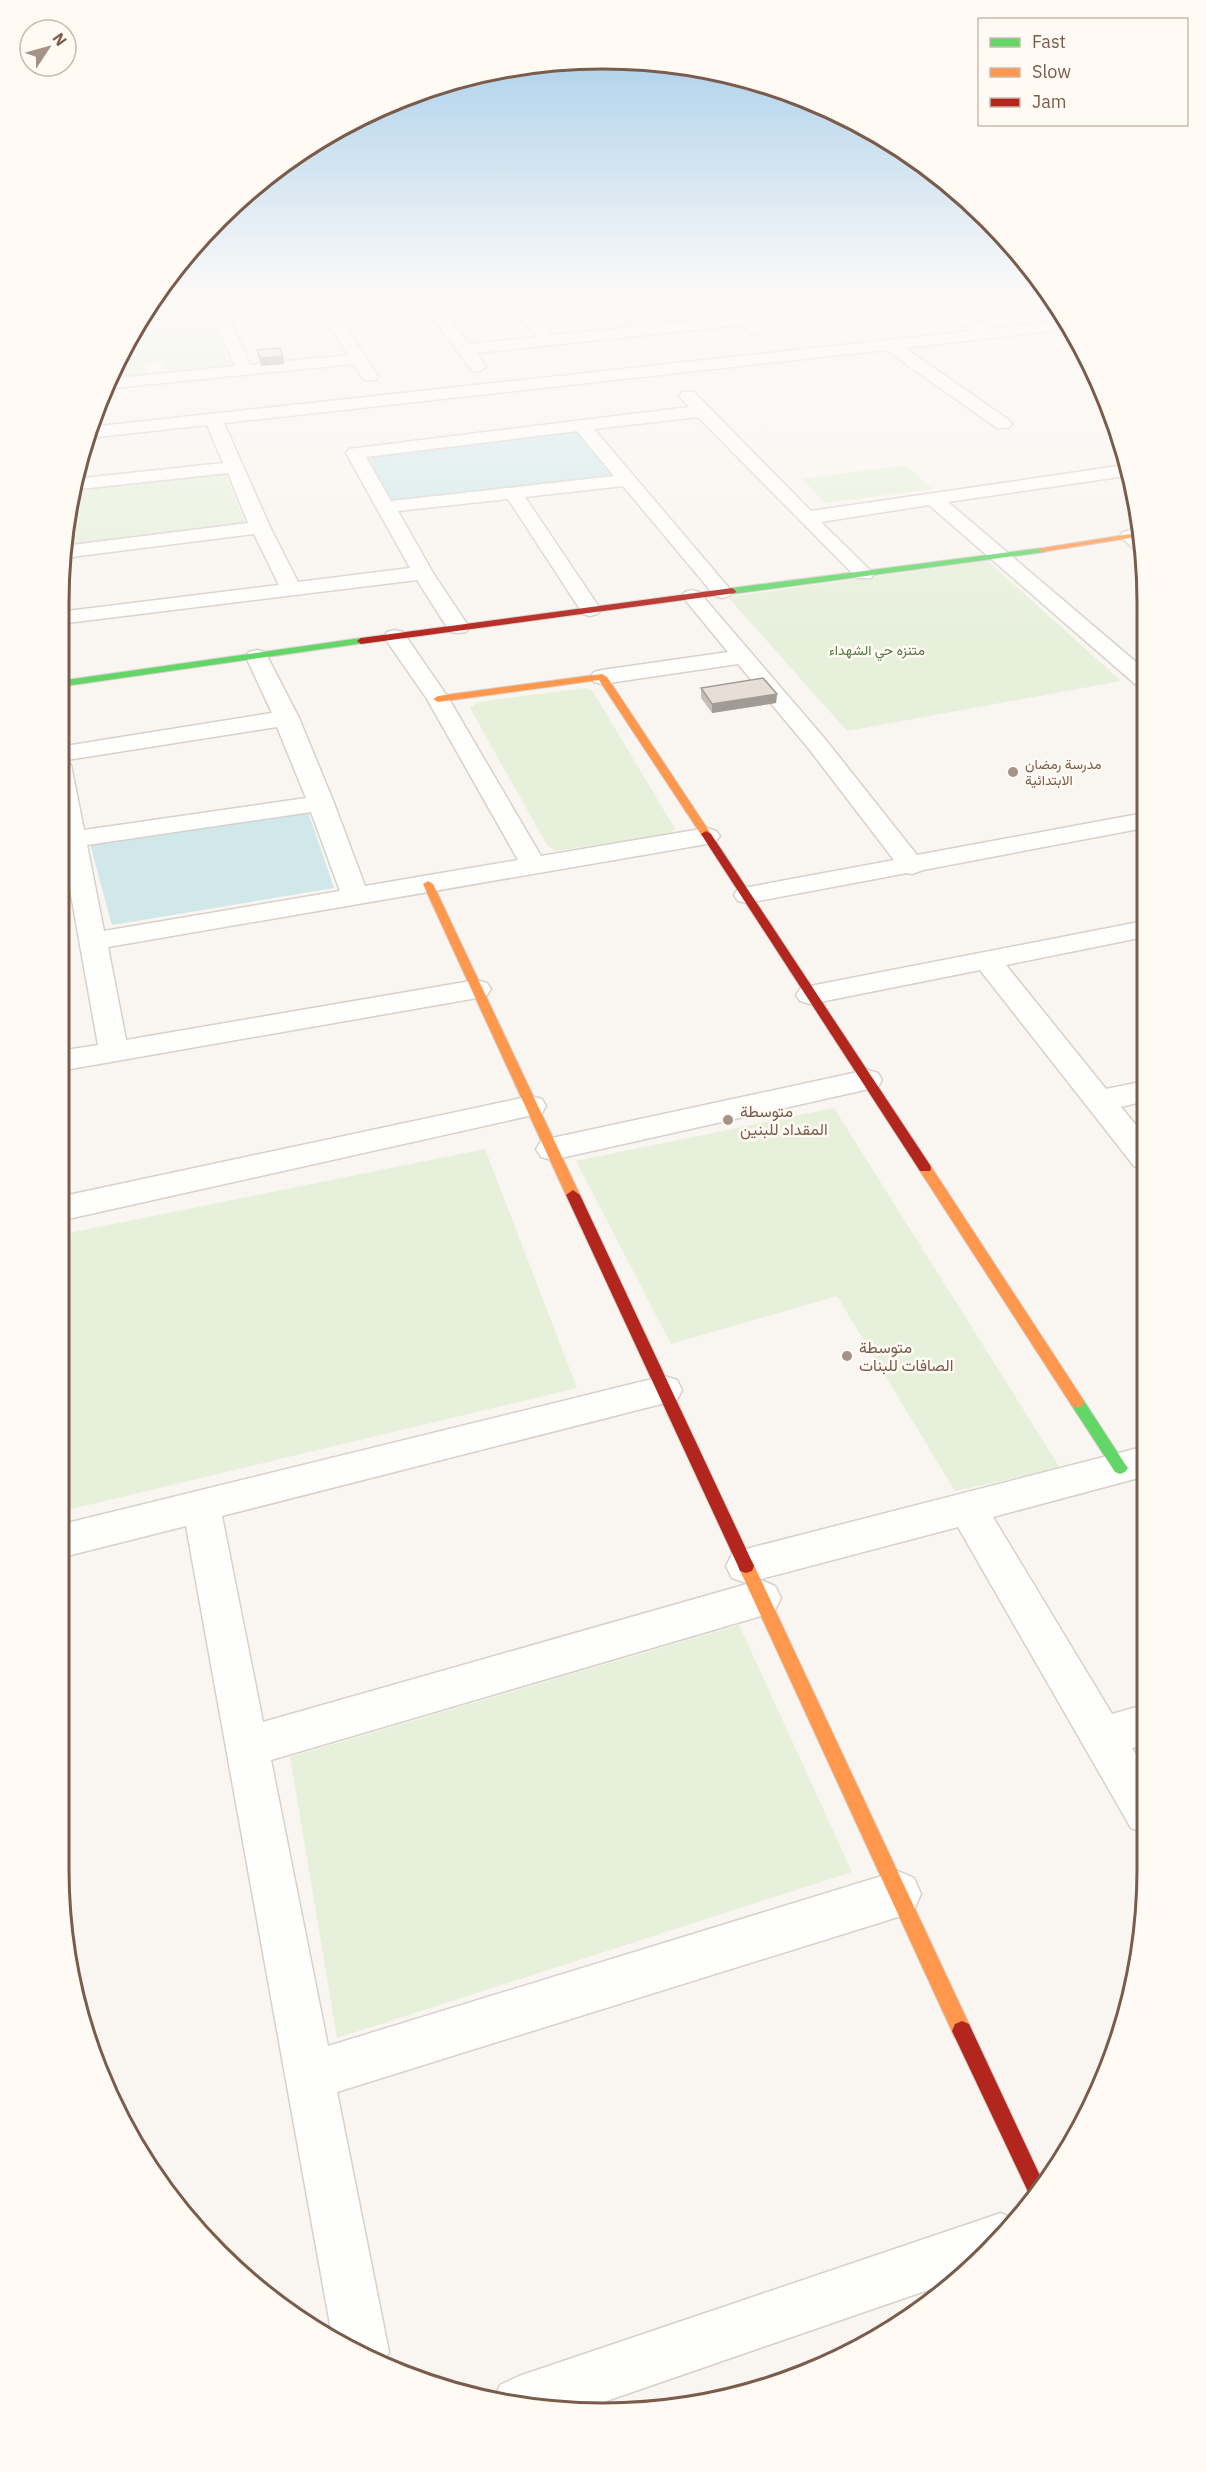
<svg xmlns="http://www.w3.org/2000/svg" width="1206" height="2472" viewBox="0 0 1206 2472" font-family="'IBM Plex Sans',Vazirmatn,sans-serif">
<style>
.green{fill:#e7f0db}
.water{fill:#d0e8ea}
.lines{fill:none;stroke-linecap:round;stroke-linejoin:round}
.street-casing{stroke:#d7d1cb;stroke-width:3}
.fast-casing{stroke:#d9d2cb;stroke-width:2}
.slow-casing{stroke:#d9d2cb;stroke-width:2}
.jam-casing{stroke:#d9d2cb;stroke-width:2}
.street{fill:#fefefd;fill-rule:evenodd}
.fast{fill:#63d668;fill-rule:evenodd}
.slow{fill:#ff974d;fill-rule:evenodd}
.jam{fill:#b3261e;fill-rule:evenodd}
.wall{fill:#c6bfb9}
.shaded-wall{fill:#a19b96}
.building{fill:#e6ded7;stroke:#a19b96;stroke-width:1.5}
.poi-dot{fill:#a69286;stroke:#fffaf3;stroke-width:2}
.labels{text-anchor:middle;stroke-width:5;stroke-linejoin:round;paint-order:stroke}
.far-park-label{font-size:14px;fill:#537a41;stroke:#fffaf3}
.far-poi-label{font-size:14px;fill:#7a5c4d;stroke:#fffaf3;text-anchor:start}
.poi-label{font-size:16px;fill:#7a5c4d;stroke:#fffaf3;text-anchor:start}
.rim{fill:none;stroke:#7a5c4d;stroke-width:3}
</style>
<rect width="100%" height="100%" fill="#f9f5f0"/>
<!-- green -->
<g class="green">
<polygon points="835,294 883,294 916,317 875,322"/>
<polygon points="815,295 855,325 813,330 773,300"/>
<polygon points="205,303 230,367 170,372 164,361 143,363 147,375 109,379 146,309"/>
<polygon points="906,465 932,489 825,503 802,479"/>
<polygon points="225,473 245,523 64,547 71,491"/>
<polygon points="988,561 1121,681 847,731 728,597"/>
<polygon points="584,688 592,690 675,829 666,835 555,851 547,845 470,708 478,702"/>
<polygon points="834,1108 1060,1468 955,1491 837,1296 671,1344 576,1161"/>
<polygon points="485,1149 577,1388 59,1512 59,1235"/>
<polygon points="739,1625 852,1872 337,2038 290,1757"/>
</g>
<!-- water -->
<g class="water">
<polygon points="575,430 613,477 392,502 368,456"/>
<polygon points="308,812 334,888 112,925 90,844"/>
</g>
<g class="lines">
<!-- street casing -->
<g class="street-casing">
<g id="street">
<polygon points="203,294 219,294 250,365 348,355 310,294 325,294 378,376 376,380 364,380 354,364 103,389 109,379 235,366 208,305 145,310 150,301 204,296"/>
<polygon points="416,294 431,294 469,344 537,337 501,294 516,294 552,335 635,327 604,294 620,294 652,325 732,317 710,294 726,294 763,330 755,335 749,333 741,325 476,353 486,367 478,372 472,371"/>
<path d="M920,294L940,296L1001,294L994,299L952,304L989,329L1063,321L1068,329L905,348L1009,420L1012,424L1009,428H997L886,350L224,423L270,527L298,582L410,568L346,453L349,449L689,407L679,396L682,392H694L811,511L1125,465L1126,476L948,502L1143,668V686L1135,684L929,505L821,522L874,574L871,578H857L698,417L594,429L729,588L732,592L729,596L722,598L715,596L623,486L525,497L601,610L597,614L590,616L583,614L508,499L398,511L433,573L469,627L466,632L458,633L450,632L417,580L59,624V612L279,585L254,534L63,558L64,546L248,523L228,473L71,490L74,479L223,463L207,425L88,438L90,427L971,331ZM577,431L614,476L391,501L366,457Z"/>
<polygon points="1130,530 1143,537 1143,553 1136,551 1120,536 1123,532"/>
<polygon points="692,590 699,592 825,739 917,855 1144,813 1144,828 923,870 912,874 907,873 747,903 738,901 734,895 738,889 894,860 809,749 738,664 602,684 594,682 591,677 594,672 602,670 728,652 682,596 685,592"/>
<path d="M395,630L403,632L449,699L541,856L707,828L716,831L720,836L716,841L707,844L108,947L126,1040L477,980L487,983L491,989L487,995L477,998L59,1071V1051L98,1045L59,828V747L272,713L246,657L249,652L257,650L265,652L299,718L334,803L365,886L518,860L427,699L384,637L387,632ZM277,727L306,798L84,830L71,765L67,760ZM311,812L340,891L104,931L87,845Z"/>
<polygon points="1144,921 1144,937 1006,965 1106,1089 1145,1081 1145,1101 1121,1107 1145,1136 1145,1169 1134,1166 980,970 810,1004 800,1001 796,995 800,989 810,986"/>
<polygon points="867,1070 878,1073 882,1080 878,1087 552,1160 541,1157 536,1149 541,1141 552,1138"/>
<polygon points="531,1096 542,1099 546,1106 542,1113 59,1221 59,1197"/>
<polygon points="664,1376 677,1380 682,1390 677,1400 222,1516 263,1722 761,1580 775,1586 781,1598 775,1610 761,1616 271,1760 328,2046 898,1871 914,1878 921,1894 914,1910 898,1917 337,2092 389,2352 385,2361 333,2341 186,1526 59,1558 59,1525"/>
<polygon points="1146,1446 1146,1476 993,1517 1112,1714 1147,1704 1147,1744 1132,1748 1147,1772 1147,1834 1131,1828 958,1527 746,1583 732,1578 726,1566 732,1554 746,1549"/>
<polygon points="1001,2213 1017,2220 1012,2228 957,2280 592,2406 493,2401 500,2385 519,2376"/>
</g>
</g>
<!-- fast casing -->
<g class="fast-casing">
<g id="fast">
<polygon points="1042,548 1045,548 1045,552 732,594 728,591 732,588"/>
<polygon points="361,638 364,639 364,643 59,687 59,681"/>
<polygon points="1077,1396 1082,1398 1125,1464 1128,1468 1125,1472 1120,1474 1115,1472 1072,1406 1070,1402 1072,1398"/>
</g>
</g>
<!-- slow casing -->
<g class="slow-casing">
<g id="slow">
<polygon points="1143,532 1143,536 1042,552 1038,550 1042,548"/>
<polygon points="602,674 607,677 711,834 710,836 702,836 599,680 438,702 433,699 438,696"/>
<polygon points="428,881 433,884 580,1195 578,1198 568,1198 566,1195 423,884"/>
<polygon points="925,1163 930,1165 1082,1398 1084,1402 1082,1406 1077,1408 1072,1406 920,1171 919,1168 920,1165"/>
<polygon points="746,1559 752,1561 969,2024 972,2031 969,2038 962,2041 955,2038 738,1566 740,1561"/>
</g>
</g>
<!-- jam casing -->
<g class="jam-casing">
<g id="jam">
<polygon points="732,588 736,591 735,593 361,644 357,641 361,638"/>
<polygon points="706,831 711,834 930,1165 931,1168 930,1171 920,1171 701,834"/>
<polygon points="573,1190 580,1195 754,1566 752,1571 746,1573 740,1571 738,1566 566,1195"/>
<polygon points="962,2021 969,2024 1042,2180 1031,2198 952,2031 955,2024"/>
</g>
</g>
<!-- street -->
<use href="#street" class="street"/>
<!-- fast -->
<use href="#fast" class="fast"/>
<!-- slow -->
<use href="#slow" class="slow"/>
<!-- jam -->
<use href="#jam" class="jam"/>
</g>
<!-- wall -->
<g class="wall">
<polygon points="257,350 283,356 284,364 261,366 258,358"/>
<polygon points="701,688 777,694 776,703 712,713 701,698"/>
</g>
<!-- shaded-wall -->
<g class="shaded-wall">
<polygon points="283,356 284,364 261,366 260,358"/>
<polygon points="777,694 776,703 712,713 712,704"/>
</g>
<!-- building -->
<g class="building">
<polygon points="280,348 283,356 260,358 257,350"/>
<polygon points="763,678 777,694 712,704 701,688"/>
</g>
<!-- sky -->
<linearGradient id="sky" x2="0" y2="1"><stop stop-color="#9ec9e9"/><stop offset="0.46" stop-color="#fcfaf8"/><stop offset="1" stop-color="#fcfaf8" stop-opacity="0"/></linearGradient>
<rect width="1206" height="640" fill="url(#sky)"/>
<!-- markers -->
<g class="poi-dot">
<circle cx="1013" cy="772" r="6"/>
<circle cx="728" cy="1120" r="6"/>
<circle cx="847" cy="1356" r="6"/>
</g>
<g class="labels">
<!-- far-park labels -->
<g class="far-park-label">
<text x="877" y="655">متنزه حي الشهداء</text>
</g>
<!-- far-poi labels -->
<g class="far-poi-label">
<text x="1025" y="769">مدرسة رمضان<tspan x="1025" dy="16">الابتدائية</tspan></text>
</g>
<!-- poi labels -->
<g class="poi-label">
<text x="740" y="1117">متوسطة<tspan x="740" dy="18">المقداد للبنين</tspan></text>
<text x="859" y="1353">متوسطة<tspan x="859" dy="18">الصافات للبنات</tspan></text>
</g>
</g>
<!-- crop -->
<path d="M0 0H1206V2472H0ZM603 69H603A534 534 0 0 1 1137 603V1869A534 534 0 0 1 603 2403H603A534 534 0 0 1 69 1869V603A534 534 0 0 1 603 69Z" fill="#fffaf3" fill-rule="evenodd"/>
<path class="rim" d="M603 69H603A534 534 0 0 1 1137 603V1869A534 534 0 0 1 603 2403H603A534 534 0 0 1 69 1869V603A534 534 0 0 1 603 69Z"/>
<!-- legend -->
<rect x="978" y="18" width="210" height="108" fill="#fffaf3" stroke="#cabbb1" stroke-width="1.5"/>
<rect x="990" y="38" width="30" height="9" fill="#63d668" stroke="#cabbb1" stroke-width="1.5"/>
<text x="1032" y="48" font-size="18" fill="#7a5c4d">Fast</text>
<rect x="990" y="68" width="30" height="9" fill="#ff974d" stroke="#cabbb1" stroke-width="1.5"/>
<text x="1032" y="78" font-size="18" fill="#7a5c4d">Slow</text>
<rect x="990" y="98" width="30" height="9" fill="#b3261e" stroke="#cabbb1" stroke-width="1.5"/>
<text x="1032" y="108" font-size="18" fill="#7a5c4d">Jam</text>
<!-- north arrow -->
<g transform="translate(48 48) rotate(54)"><circle r="28" fill="#fffaf3" stroke="#cabbb1" stroke-width="1.5"/>
<path d="M0-4.5L10 22L0 15L-10 22Z" fill="#a69286"/>
<text y="-9" font-size="16" font-weight="bold" text-anchor="middle" fill="#7a5c4d">N</text>
</g>
</svg>
